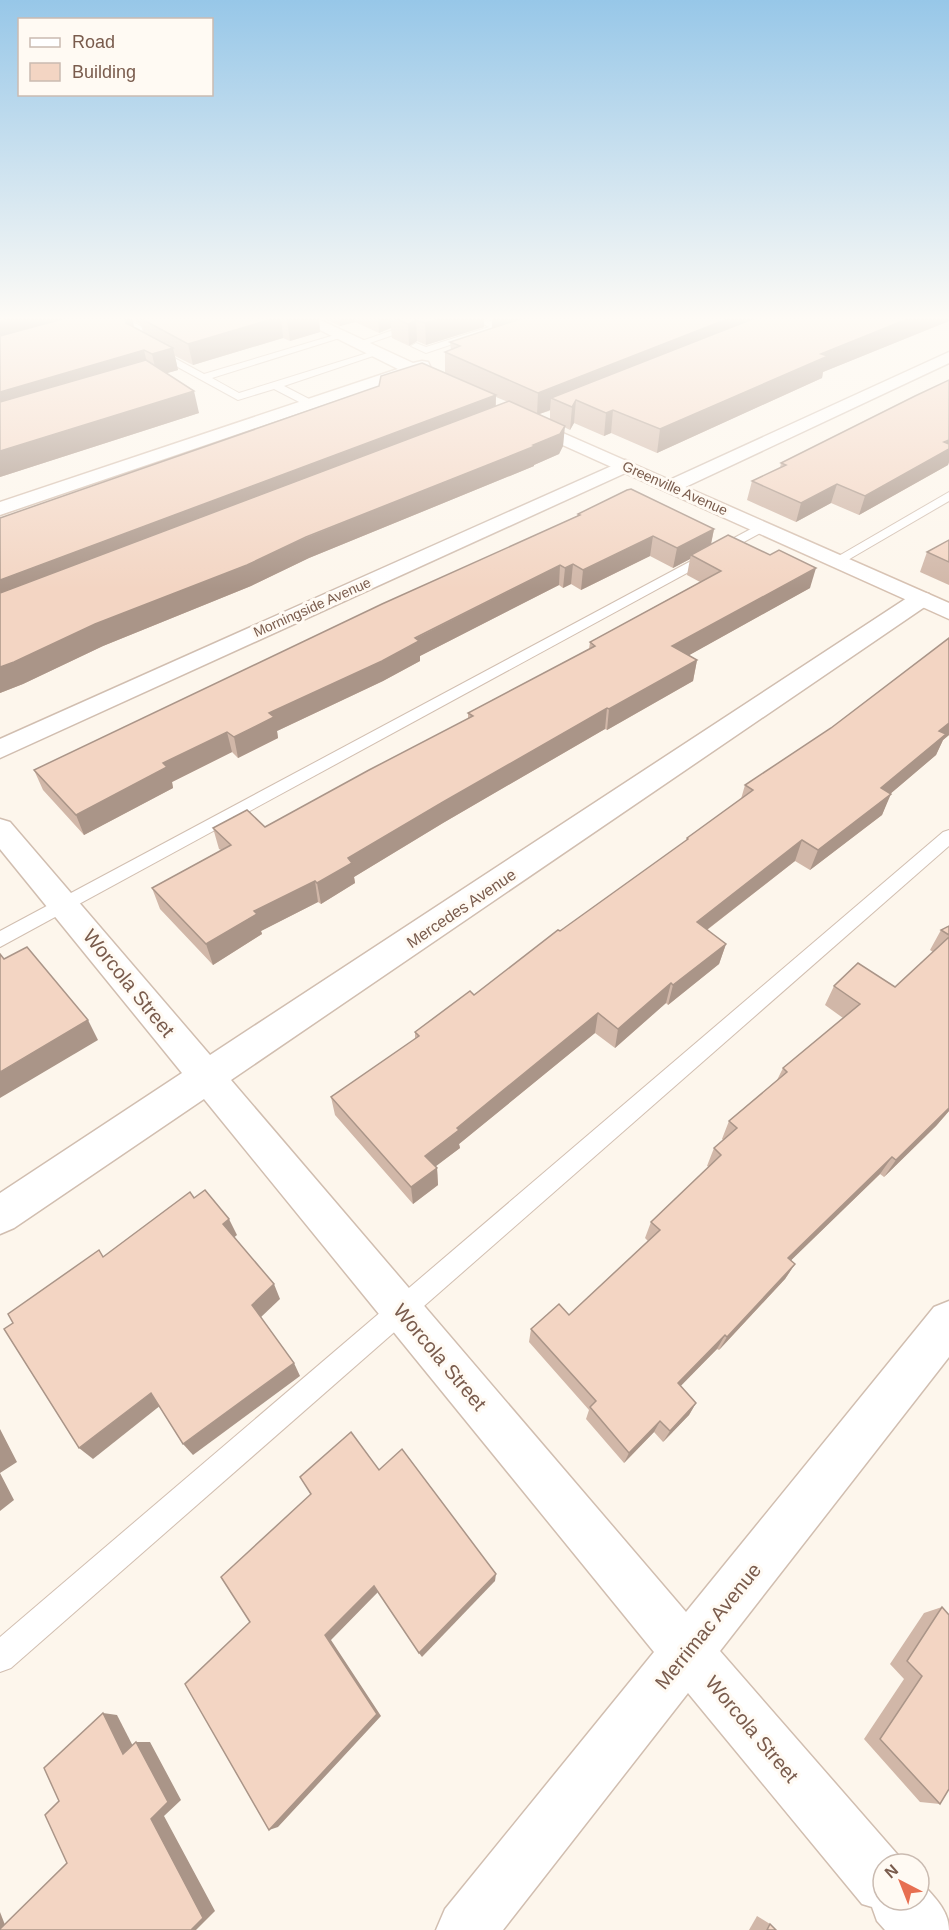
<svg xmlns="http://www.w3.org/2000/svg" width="949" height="1930" viewBox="0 0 949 1930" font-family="Helvetica,sans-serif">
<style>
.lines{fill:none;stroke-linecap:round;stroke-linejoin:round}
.lane-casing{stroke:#d1beb0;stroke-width:2}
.street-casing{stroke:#d1beb0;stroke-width:3}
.secondary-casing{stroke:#d6c0b0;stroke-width:3}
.lane{fill:#fff;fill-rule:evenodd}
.street{fill:#fff;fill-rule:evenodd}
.secondary{fill:#fff;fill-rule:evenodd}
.wall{fill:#d1b7a8;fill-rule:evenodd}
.shaded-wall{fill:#aa9588}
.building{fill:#f3d5c3;stroke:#aa9588;stroke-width:1.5}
.labels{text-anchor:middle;stroke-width:6;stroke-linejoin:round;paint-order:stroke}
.far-street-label{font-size:14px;fill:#7a5c4d;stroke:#fffaf3}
.street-label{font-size:16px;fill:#7a5c4d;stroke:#fffaf3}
.near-street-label{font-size:20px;fill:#7a5c4d;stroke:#fffaf3}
</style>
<rect width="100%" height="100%" fill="#fdf6ec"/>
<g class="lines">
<!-- lane casing -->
<g class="lane-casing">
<g id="lane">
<polygon points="118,318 125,318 148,330 148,334 141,340 204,374 338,334 346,336 212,378 239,393 374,351 382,353 284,386 313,401 313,405 305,405 274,389 238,400 132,342 132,338 139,332 118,322"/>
<polygon points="428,318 443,318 361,346 353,344"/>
<polygon points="472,318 485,318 503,327 426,353 411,346 416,343 426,347 489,327"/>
<polygon points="949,492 949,501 841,564 836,565 830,561"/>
<polygon points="762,523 766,524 768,527 766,530 0,947 0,931"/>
<polygon points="949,830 949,846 11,1668 0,1672 0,1637 943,832"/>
</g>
</g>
<!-- street casing -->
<g class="street-casing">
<g id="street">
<polygon points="949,352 949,363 679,490 665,490 662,486 665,482"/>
<polygon points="625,460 632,462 635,466 632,470 0,758 0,739"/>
<path d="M921,592L929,594L932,599L929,604L231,1080L686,1612L934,1307L949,1301V1357L720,1651L904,1862L883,1864V1900H919V1880C932,1895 949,1909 949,1930H885L877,1921L872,1907L862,1904L688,1693L503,1930H436L445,1909L654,1652L204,1099L14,1228L0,1234V1193L182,1073L0,849V819L10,822L210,1055L913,594Z"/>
</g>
</g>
<!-- secondary casing -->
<g class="secondary-casing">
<g id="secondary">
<polygon points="296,318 316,318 413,363 422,361 428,362 430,366 427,370 454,382 457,386 454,390 448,391 411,375 0,515 0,502 398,369"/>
<polygon points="522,415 949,603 949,619 516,424 513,420 516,416"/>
</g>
</g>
<!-- lane -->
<use href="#lane" class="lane"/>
<!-- street -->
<use href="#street" class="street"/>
<!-- secondary -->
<use href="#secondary" class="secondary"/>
</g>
<!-- wall -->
<g class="wall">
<polygon points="0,318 132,318 134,327 143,332 141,325 135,321 134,318 319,318 320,332 290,341 283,338 193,365 175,356 178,370 167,373 199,413 0,477"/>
<polygon points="323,318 484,318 484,327 426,345 417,341 409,346 392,338 391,328 379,333 355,322 340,326"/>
<path d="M491,318H949V321L823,372L822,378L657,453L611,433L604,436L574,423L570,430L564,427L563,446L559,454L534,465V466L309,558L251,586L103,646L23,684L0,693V518L445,373V352L451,350L450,342L492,329V319ZM496,397L508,402L496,406ZM550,410V419L539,414L549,411Z"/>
<polygon points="949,380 949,462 948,465 859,515 831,503 796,522 747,500 752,481 780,468 781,463"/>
<polygon points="578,514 714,529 711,545 810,588 689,655 697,660 693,681 607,730 605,729 443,823 354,877 355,883 321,904 318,902 261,931 262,934 213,965 160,909 152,888 221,850 219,849 213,828 265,827 468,719 468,713 589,649 590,642 700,582 687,575 690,559 673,568 650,556 581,590 571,584 563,588 559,585 420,656 420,661 383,681 277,731 278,738 238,758 232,752 172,782 173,788 84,835 43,790 34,770 577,516"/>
<polygon points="949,540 949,585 920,572 927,552"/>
<polygon points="949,638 949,735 943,740 936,755 890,794 882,815 810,870 795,861 707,930 726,944 719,964 668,1005 666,1003 615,1048 595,1033 459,1144 460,1148 435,1166 437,1168 438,1185 413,1204 335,1115 331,1097 415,1039 415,1032 474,995 560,931 686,841 687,838 741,799 745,785 831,728"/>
<polygon points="949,926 949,1111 936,1126 884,1177 880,1174 791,1260 795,1264 785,1279 719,1350 717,1349 680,1386 696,1403 689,1415 663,1442 654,1432 624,1463 586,1419 589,1410 529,1342 531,1329 569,1315 648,1241 645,1238 651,1222 709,1167 707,1166 714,1148 723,1140 722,1139 729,1121 777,1080 783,1068 843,1018 825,1005 834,986 895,987 933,952 930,950 941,930"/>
<polygon points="942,1607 940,1804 920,1802 864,1739 904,1679 890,1664 924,1613"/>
<polygon points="757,1916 770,1924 776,1930 749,1930"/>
</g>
<!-- shaded-wall -->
<g class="shaded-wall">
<polygon points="12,318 98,318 0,345 0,321"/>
<polygon points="125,318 132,318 135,333 130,338"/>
<polygon points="275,318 281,318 283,338 193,365 188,344"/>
<polygon points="293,318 319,318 320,332 290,341 287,320"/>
<polygon points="340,318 354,318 355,322 340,326"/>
<polygon points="378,318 390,318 391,328 379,333"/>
<polygon points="441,318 484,318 484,327 426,345 425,323"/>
<polygon points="492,318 541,318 492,335"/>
<polygon points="730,318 779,318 576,400 574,423 570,430 572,407 551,398 550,410 537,415 538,393"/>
<polygon points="910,318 949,318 949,321 823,372 822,378 657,453 660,429 821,354"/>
<polygon points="416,320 417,341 409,346 408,324"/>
<polygon points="173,348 178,370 157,376 152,354"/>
<polygon points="144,350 149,372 0,418 0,392"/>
<polygon points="194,391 199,413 0,477 0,451"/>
<polygon points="496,395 495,415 0,606 0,580"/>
<polygon points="613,410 611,433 604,436 606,413"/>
<polygon points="565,426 563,446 559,454 534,465 534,466 309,558 251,586 103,646 23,684 0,693 0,667 95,624 533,445"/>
<polygon points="949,440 949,462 948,465 859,515 865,496"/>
<polygon points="837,484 831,503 796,522 801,503"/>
<polygon points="714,529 710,548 691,555 690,559 673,568 677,548"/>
<polygon points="653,536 650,556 581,590 583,570"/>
<polygon points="573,564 571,584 563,588 565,568"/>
<polygon points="560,565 559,585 420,656 420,661 383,681 277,731 278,738 238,758 234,737 269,713"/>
<polygon points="816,568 810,588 668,667 672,646"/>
<polygon points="697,660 693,681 607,730 609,709"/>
<polygon points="607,708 605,729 443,823 354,877 355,883 321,904 317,883 348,858 443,802"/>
<polygon points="949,723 949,735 943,740 936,755 876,806 891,794 882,815 810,870 818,850 939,731"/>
<polygon points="227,732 232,752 172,782 173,788 84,835 76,815 163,763"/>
<polygon points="802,840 795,861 691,942 697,922"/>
<polygon points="315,881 318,902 261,931 262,934 213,965 206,944 254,911"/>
<polygon points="726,944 719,964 668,1005 673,985"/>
<polygon points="671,983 666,1003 615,1048 618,1029"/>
<polygon points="598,1013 595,1033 459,1144 460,1148 427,1173 425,1156 457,1128"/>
<polygon points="88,1020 98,1040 0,1098 0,1072"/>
<polygon points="949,1108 949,1111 936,1126 884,1177 896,1160"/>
<polygon points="892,1157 880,1174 778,1273 788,1258"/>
<polygon points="437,1168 438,1185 413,1204 411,1187"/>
<polygon points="229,1219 237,1235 231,1240 223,1224"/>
<polygon points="795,1264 785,1279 719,1350 727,1337"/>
<polygon points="274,1284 280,1299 259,1319 252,1305"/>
<polygon points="725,1335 717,1349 671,1396 678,1383"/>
<polygon points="294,1363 300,1376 193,1455 183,1444"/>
<polygon points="151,1393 161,1405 93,1459 79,1448"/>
<polygon points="696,1403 689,1415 663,1442 670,1431"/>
<polygon points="660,1421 654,1432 624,1463 629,1453"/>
<polygon points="0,1429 17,1462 0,1473 14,1500 0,1511"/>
<polygon points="496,1574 495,1581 422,1657 419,1653"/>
<polygon points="374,1586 378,1592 331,1640 381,1716 278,1827 269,1830 325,1635"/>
<polygon points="103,1713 117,1715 137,1754 123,1754"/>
<polygon points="136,1742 150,1742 181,1800 164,1816 215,1911 196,1930 191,1930 151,1819"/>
<polygon points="0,1912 7,1930 0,1930"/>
</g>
<!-- building -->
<g class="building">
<polygon points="0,318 12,318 0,321"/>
<polygon points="66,318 125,318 126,323 173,348 152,354 144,350 0,392 0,336"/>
<polygon points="140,318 275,318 188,344"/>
<polygon points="394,318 442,318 425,323 416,320 408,324"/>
<polygon points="523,318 730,318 538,393 445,352 460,346 450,342"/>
<polygon points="755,318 910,318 821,354 828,356 660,429 613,410 606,413 576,400 572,407 551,398"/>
<polygon points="146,360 194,391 0,451 0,402"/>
<polygon points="422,363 496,395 0,580 0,518 379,386 381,376"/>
<polygon points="949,380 949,440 944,442 949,444 949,449 865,496 837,484 801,503 752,481 786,465 781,463 915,396"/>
<polygon points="509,401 565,426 560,434 533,445 535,446 306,537 247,565 95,624 14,662 0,667 0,593"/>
<polygon points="631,489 714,529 677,548 653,536 583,570 573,564 565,568 560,565 415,638 419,641 382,661 269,713 274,717 234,737 227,732 163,763 167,767 76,815 34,770 382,604 580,515 578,514 627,490"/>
<polygon points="728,535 770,555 779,550 816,568 672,646 697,660 609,709 607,708 443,802 348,858 352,863 317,883 315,881 254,911 257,914 206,944 152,888 231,845 213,828 247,810 265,827 369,770 473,716 468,713 595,646 590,642 721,571 691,555"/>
<polygon points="949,540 949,562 927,552"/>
<polygon points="949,638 949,723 939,731 946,734 881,788 891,794 818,850 802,840 697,922 726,944 673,985 671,983 618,1029 598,1013 457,1128 459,1130 425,1156 437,1168 411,1187 331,1097 419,1036 415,1032 470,991 474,995 558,930 560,931 688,839 687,838 753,790 745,785 831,728"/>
<polygon points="949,926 949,935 941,930"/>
<polygon points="949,937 949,1108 896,1160 892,1157 788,1258 795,1264 727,1337 725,1335 678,1383 696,1403 670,1431 660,1421 629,1453 590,1407 596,1401 531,1329 559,1304 569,1315 660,1230 651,1222 721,1155 714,1148 737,1128 729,1121 787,1072 783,1068 860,1004 834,986 858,963 895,987"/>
<polygon points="27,947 88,1020 0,1072 0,954 4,959"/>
<polygon points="205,1190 229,1219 223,1224 274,1284 252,1305 294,1363 183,1444 151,1393 79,1448 4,1329 13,1323 8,1314 99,1250 103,1257 190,1192 194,1198"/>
<polygon points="351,1432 379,1470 402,1449 496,1574 419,1653 374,1586 325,1635 377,1714 269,1830 185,1684 250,1622 221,1577 311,1494 300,1477"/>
<polygon points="942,1607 949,1615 949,1789 940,1804 880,1739 922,1676 907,1661"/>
<polygon points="103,1713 123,1754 136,1742 168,1802 151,1819 203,1918 191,1930 0,1930 0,1929 67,1863 45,1815 59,1801 44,1768"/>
<polygon points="770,1924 776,1930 767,1930"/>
</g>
<!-- sky -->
<linearGradient id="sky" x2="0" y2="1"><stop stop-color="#97c7e8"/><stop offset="0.54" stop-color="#fefbf6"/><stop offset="1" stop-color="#fefbf6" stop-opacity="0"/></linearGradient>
<rect width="949" height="589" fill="url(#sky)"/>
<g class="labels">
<!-- far-street labels -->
<g class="far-street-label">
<text transform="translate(675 488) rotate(24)" y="5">Greenville Avenue</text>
<text transform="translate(312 607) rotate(-24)" y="5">Morningside Avenue</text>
</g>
<!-- street labels -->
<g class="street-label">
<text transform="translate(461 908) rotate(-34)" y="6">Mercedes Avenue</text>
</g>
<!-- near-street labels -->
<g class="near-street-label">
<text transform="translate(129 983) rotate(51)" y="7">Worcola Street</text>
<text transform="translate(440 1357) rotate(50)" y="7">Worcola Street</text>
<text transform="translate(708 1626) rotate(-51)" y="7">Merrimac Avenue</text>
<text transform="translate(752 1729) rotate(50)" y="7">Worcola Street</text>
</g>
</g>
<!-- legend -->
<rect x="18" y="18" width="195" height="78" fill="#fffaf3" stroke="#cabbb1" stroke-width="1.5"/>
<rect x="30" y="38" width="30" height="9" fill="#ffffff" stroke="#cabbb1" stroke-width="1.5"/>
<text x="72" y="48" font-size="18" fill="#7a5c4d">Road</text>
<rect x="30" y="63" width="30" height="18" fill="#f3d5c3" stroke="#cabbb1" stroke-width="1.5"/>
<text x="72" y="78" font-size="18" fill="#7a5c4d">Building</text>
<!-- north arrow -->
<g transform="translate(901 1882) rotate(318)"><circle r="28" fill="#fffaf3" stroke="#cabbb1" stroke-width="1.5"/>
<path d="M0-4.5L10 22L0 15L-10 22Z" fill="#e76f51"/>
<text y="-9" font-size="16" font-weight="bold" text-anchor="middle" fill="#7a5c4d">N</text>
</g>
</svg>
